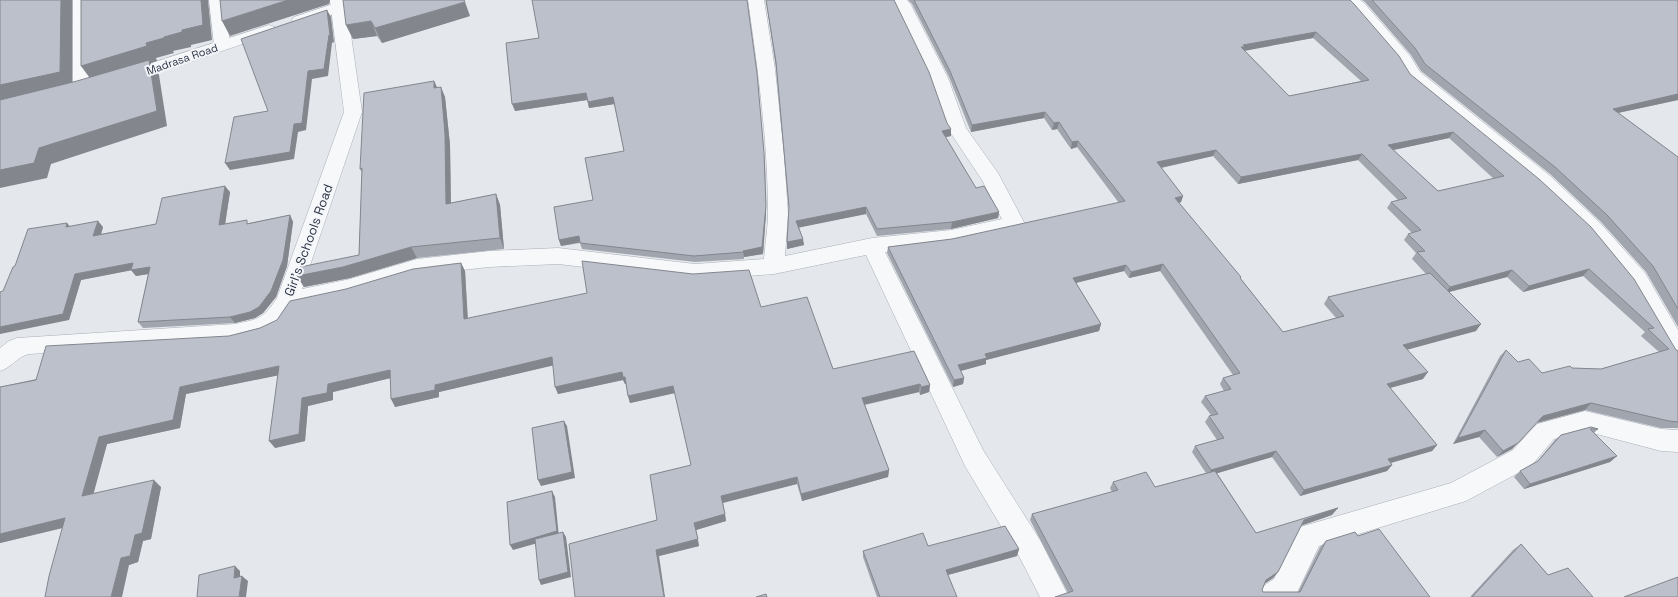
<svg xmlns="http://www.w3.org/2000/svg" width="1678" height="597" viewBox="0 0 1678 597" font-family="'Space Grotesk',sans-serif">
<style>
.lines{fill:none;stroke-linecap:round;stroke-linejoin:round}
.minor-casing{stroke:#a9aeb7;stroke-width:1}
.tertiary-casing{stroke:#a9aeb7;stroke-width:1}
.minor{fill:#f7f8fa;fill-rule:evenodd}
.tertiary{fill:#f7f8fa;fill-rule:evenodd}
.wall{fill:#a1a5ae;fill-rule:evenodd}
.shaded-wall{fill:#83868d}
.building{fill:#bbc0ca;stroke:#83868d;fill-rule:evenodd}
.labels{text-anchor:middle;stroke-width:4;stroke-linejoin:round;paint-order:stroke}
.far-street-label{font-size:11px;fill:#2b3445;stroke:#f4f6f9}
.street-label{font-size:13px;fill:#2b3445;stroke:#f4f6f9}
</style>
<rect width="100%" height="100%" fill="#e4e7ec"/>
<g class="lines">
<!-- minor casing -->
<g class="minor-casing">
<g id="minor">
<polygon points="73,0 89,0 91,91 88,95 82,96 76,95 73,91"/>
<polygon points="209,0 225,0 230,45 228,49 222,50 216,49 214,45"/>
<path d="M330,0H346L362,112L302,289L350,279L417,259L489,251L558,248L695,264L764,259C765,244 768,228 768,213C768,142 758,70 748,0H764L775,69L784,154L788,214L785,256L872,238L951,230L1002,219L982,180L948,129L930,78L896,7L889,0H907L911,5L948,78L966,128L998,173L1025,224L1022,229L1015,231L951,244L885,252L983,450L1040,540L1069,597H1040L1020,558L965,466L866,255L774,274L695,280L558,264L489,267L417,275L350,295L294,307L282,326L265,334L235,342L29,354C18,356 11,368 0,371V348L9,341L17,338L235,324C259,319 263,319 277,298L344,112Z"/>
<polygon points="1341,0 1360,0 1364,3 1410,56 1420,72 1549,175 1600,223 1645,273 1678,330 1678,359 1670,356 1629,285 1586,233 1535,185 1407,79 1397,62 1352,9"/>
<polygon points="1585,411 1661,429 1678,430 1678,452 1661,451 1585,431 1554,439 1531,466 1466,501 1319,546 1295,597 1258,597 1262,587 1274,579 1300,527 1451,483 1513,450 1537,424"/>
</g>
</g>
<!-- tertiary casing -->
<g class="tertiary-casing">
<g id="tertiary">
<polygon points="345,0 369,0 367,3 306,23 300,25 294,23 292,20 294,17"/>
<polygon points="269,25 275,27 277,30 275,33 133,81 127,82 121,81 118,77 121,73"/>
</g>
</g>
<!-- minor -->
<use href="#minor" class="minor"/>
<!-- tertiary -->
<use href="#tertiary" class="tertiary"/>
</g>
<!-- wall -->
<g class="wall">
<polygon points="766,0 894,0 951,136 945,137 976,188 999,212 998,218 951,229 877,236 866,214 799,227 804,245 787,249 789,209 776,69"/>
<path d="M908,0H1350L1410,74L1676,350L1678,351V428H1661L1585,410L1537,422L1512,449L1497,457L1479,437L1453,444L1500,356L1506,350L1518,362L1542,373L1572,368L1601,369L1659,352L1641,336L1645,332L1583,276L1523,292L1507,277L1449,292L1476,331L1407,349L1423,379L1390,388L1437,445L1432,451L1391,463L1392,465L1387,471L1300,496L1272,457L1217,473L1256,533L1332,515L1301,526L1278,572L1273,578L1264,584L1262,590L1263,592H1298L1320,547L1326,541L1358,536L1430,597L1068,593L1030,520L1032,514L1112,492L1110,488L1113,482L1155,487L1206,473L1192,452L1195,446L1217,440L1205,422L1209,416L1211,415L1201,402L1205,396L1224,391L1220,384L1223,378L1233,375L1160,271L1129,278L1124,271L1076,283L1101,324L1099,331L986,360V364L960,371L964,378L963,384L953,387L887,253L888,247L952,239L1119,203L1077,147L1071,149L1057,129L1052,130L1044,118L971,132L949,77L912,4ZM1313,38L1361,81L1289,96L1244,50ZM1449,138L1494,179L1438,191L1393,150ZM1213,156L1238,184L1358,160L1398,200L1391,202L1387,208L1412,233L1408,234L1404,240L1416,253L1412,259L1426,274L1328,297L1324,304L1336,318L1283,332L1241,279L1179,203L1181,202L1183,196L1161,168Z"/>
<polygon points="1362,0 1678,0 1678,100 1618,113 1678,157 1678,327 1646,272 1601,222 1550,174 1421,71 1411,55 1365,2"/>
<polygon points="470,16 382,43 377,36 353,39 346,25"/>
<polygon points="539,38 765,160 766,213 763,254 744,257 744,259 695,262 582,249 580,243 561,246 559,240 593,200 624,151 614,104 589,108 587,100 515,111"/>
<polygon points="434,81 437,87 445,97 450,145 451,203 496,194 500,205 504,249 417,258 350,278 304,287 297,276 359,255 362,173 360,169"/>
<polygon points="230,192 225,224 249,223 290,215 293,222 287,266 276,297 263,313 255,318 235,323 143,328 138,322 148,274 136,276 131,270 81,280 69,320 3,291 15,266 70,226 103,227 101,234 156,224"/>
<polygon points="461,263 465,271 468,319 761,307 833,369 930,385 929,392 920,395 919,392 865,405 889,470 888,477 802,501 797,484 723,503 726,521 696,530 699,546 659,556 575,597 657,520 691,465 675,393 630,403 628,396 626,384 625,384 623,380 558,394 553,365 439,392 439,397 395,407 390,378 333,392 333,400 308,406 305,441 275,448 278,375 186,394 180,428 107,444 93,494 161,487 151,539 143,541 138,562 129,565 63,528 0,543 0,387 229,336 260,328"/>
<polygon points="1591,427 1598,429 1594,433 1617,456 1610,462 1524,489 1514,477 1520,471 1536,463 1555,440 1561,435"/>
<polygon points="1521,544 1548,575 1593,597 1470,597 1513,550"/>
<polygon points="928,546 1019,549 1017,556 948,575 957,597 877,597 863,557 863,551"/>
</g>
<!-- shaded-wall -->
<g class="shaded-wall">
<polygon points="61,0 72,0 72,87 0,103 0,85"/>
<polygon points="201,0 208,0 212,40 191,45 191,47 173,51 174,53 156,58 157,61 151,63 159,75 167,126 51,164 47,178 0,188 0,170 39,148 92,81 81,66 182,30"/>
<polygon points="288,0 330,0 329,4 230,36 222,21"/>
<polygon points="465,2 470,16 382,43 375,28"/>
<polygon points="327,10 331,17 334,42 332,43 328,76 312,79 306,130 298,132 294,159 230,170 225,163 294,124 308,71"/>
<polygon points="371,21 377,36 353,39 346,25"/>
<polygon points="1316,32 1313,38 1244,51 1239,54 1243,45"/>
<polygon points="434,81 439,92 434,88"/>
<polygon points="441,87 445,97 450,145 451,215 446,204"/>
<polygon points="1678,92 1678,100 1608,115 1613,109"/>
<polygon points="586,93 587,100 515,111 512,104"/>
<polygon points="613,97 615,104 589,108 588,102"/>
<polygon points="1045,112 1044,118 971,132 972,125"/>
<polygon points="1059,122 1057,129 1052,130 1054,123"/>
<polygon points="951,129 951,136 941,138 942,131"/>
<polygon points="1453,132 1449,138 1384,152 1388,145"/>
<polygon points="1078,141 1077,147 1071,149 1072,142"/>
<polygon points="1216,150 1213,156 1155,169 1157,162"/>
<polygon points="764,153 766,213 763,254 744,257 743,251"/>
<polygon points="1362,154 1358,160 1238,184 1241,177"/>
<polygon points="225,186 230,192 224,231 219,225"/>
<polygon points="496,194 500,205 504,249 500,238"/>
<polygon points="1183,196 1181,202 1172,205 1175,198"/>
<polygon points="866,207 866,214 797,228 796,221"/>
<polygon points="999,212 998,218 951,229 952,222"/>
<polygon points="290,215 293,222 287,266 276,297 263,313 255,318 235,323 230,317"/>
<polygon points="98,221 103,227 99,242 93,236"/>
<polygon points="67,223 72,229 66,227"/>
<polygon points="579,236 581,242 561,246 559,240"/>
<polygon points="803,239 804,245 787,249 787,242"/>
<polygon points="411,247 417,258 350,278 304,287 297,276"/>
<polygon points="133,263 138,269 81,280 69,320 0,334 0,327 75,274"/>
<polygon points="461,263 465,271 468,327 464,319"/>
<polygon points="1163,264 1160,271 1129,278 1131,272"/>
<polygon points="1126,265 1124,271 1071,284 1073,278"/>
<polygon points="150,267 155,273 136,276 131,270"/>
<polygon points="1589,269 1583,276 1523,292 1529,286"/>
<polygon points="1512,270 1507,277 1445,293 1450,287"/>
<polygon points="1101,324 1099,331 986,360 986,364 957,372 958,365 985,354"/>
<polygon points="1481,324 1476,331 1399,352 1403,345"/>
<polygon points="552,357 555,365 439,392 439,397 395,407 391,399 435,385"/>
<polygon points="279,366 285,374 186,394 180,428 107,444 91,503 82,496 99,437 180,387"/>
<polygon points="390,370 395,377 333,392 333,400 308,406 305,441 275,448 269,441 302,398 328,384"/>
<polygon points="622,372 625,377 627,384 625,384 623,380 558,394 555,387"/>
<polygon points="1428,372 1423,379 1382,390 1387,384"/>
<polygon points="964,378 963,384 953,387 954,380"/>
<polygon points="920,384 919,392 862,405 862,398"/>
<polygon points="930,385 929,392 920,395 921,387"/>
<polygon points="673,386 675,393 630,403 628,396"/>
<polygon points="1591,403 1585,410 1537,423 1543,416"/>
<polygon points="564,421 567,426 575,478 541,486 538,480"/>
<polygon points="1485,430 1479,437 1453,444 1458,438"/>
<polygon points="1518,443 1512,449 1497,457 1503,451"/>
<polygon points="1437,445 1432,451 1383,465 1388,459"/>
<polygon points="1276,451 1272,457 1208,476 1211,470"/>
<polygon points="1617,456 1610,462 1524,489 1530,484"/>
<polygon points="1392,465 1387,471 1300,496 1304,490"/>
<polygon points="889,470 888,477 802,501 801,494"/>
<polygon points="797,477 797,484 722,503 721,496"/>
<polygon points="154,480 161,487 151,539 143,541 138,562 129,565 122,597 111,597 121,558 135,535"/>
<polygon points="552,491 555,497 559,537 513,550 510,545"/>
<polygon points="1338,508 1332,515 1299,526 1304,520"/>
<polygon points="725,514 726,521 696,530 699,546 659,556 665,597 664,597 656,550 694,523"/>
<polygon points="65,518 74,525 0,543 0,534"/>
<polygon points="563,532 566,537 571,577 541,585 539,580"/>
<polygon points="1019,549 1017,556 944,576 946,570"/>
<polygon points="235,566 240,571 240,583 234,578"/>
<polygon points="1278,572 1273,578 1261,586 1266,580"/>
<polygon points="242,576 248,581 246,597 239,597"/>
</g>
<!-- building -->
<g class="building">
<polygon points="0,0 61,0 60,72 0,85"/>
<polygon points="81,0 201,0 203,25 182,30 182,32 164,37 164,38 146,43 147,46 81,66"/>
<polygon points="220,0 288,0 222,21"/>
<polygon points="343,0 464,0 465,2 375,28 371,21 346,25"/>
<polygon points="532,0 747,0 757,73 764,153 766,206 762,247 743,251 744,252 694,256 580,243 579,236 559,240 554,207 593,200 585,158 624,151 613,97 588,102 586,93 512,104 506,43 539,38"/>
<polygon points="766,0 894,0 929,72 947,123 951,129 942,131 976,188 984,186 999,212 952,222 877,229 866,207 796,221 803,239 787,242 789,207 776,62"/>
<path d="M914,0H1350L1354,4L1399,56L1410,74L1539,179L1591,227L1634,279L1676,350L1678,351V422L1669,421L1591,403L1543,416L1518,443L1503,451L1485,430L1458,438L1506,350L1518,362L1529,359L1542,373L1570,366L1572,368L1601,369L1669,349L1648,329L1654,328L1589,269L1529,286L1512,270L1450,287L1417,252L1425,251L1408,234L1421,230L1391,202L1407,198L1362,154L1241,177L1216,150L1157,162L1183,196L1175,198L1241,277L1240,278L1283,332L1344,316L1328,297L1430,273L1481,324L1403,345L1428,372L1387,384L1437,445L1388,459L1392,465L1304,490L1276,451L1211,470L1195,446L1224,438L1209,416L1218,414L1205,396L1231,389L1223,378L1240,373L1163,264L1131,272L1126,265L1073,278L1101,324L985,354L987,358L958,365L964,378L954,380L888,247L952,239L1125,201L1078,141L1072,142L1059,122L1054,123L1045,112L972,125L950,71ZM1316,32L1369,80L1289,96L1241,47H1245L1243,45ZM1453,132L1504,176L1438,191L1388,145Z"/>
<polygon points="1372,0 1678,0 1678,94 1613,109 1678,157 1678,309 1653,266 1607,215 1555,167 1425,64 1415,48"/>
<polygon points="327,10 330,35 329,35 324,69 308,71 302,123 294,124 290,152 225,163 234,117 268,111 241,39"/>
<polygon points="149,60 157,111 39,148 34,163 0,170 0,100 77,81"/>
<polygon points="434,81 434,88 441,87 445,134 446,204 496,194 500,238 411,247 343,267 297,276 300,267 359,255 362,168 360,169 364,93"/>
<polygon points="225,186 219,225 247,220 247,224 290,215 283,260 271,291 259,307 250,312 230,317 138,322 150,267 131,270 133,263 75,274 63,314 0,327 0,292 3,291 13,267 15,266 28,229 67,223 66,227 98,221 93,236 156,224 162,198"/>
<polygon points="582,261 693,274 749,270 761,307 807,297 833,369 914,351 930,385 921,387 920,384 862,398 889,470 801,494 797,477 721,496 725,514 694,523 698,539 656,550 664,597 575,597 569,544 657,520 650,475 691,465 673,386 628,396 625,377 623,377 622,372 555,387 552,357 435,385 435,390 391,399 390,370 328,384 327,393 302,398 299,434 269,441 279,366 180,387 173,420 99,437 82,496 154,480 142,533 135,535 130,556 121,558 111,597 45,597 49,576 65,518 0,534 0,387 36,380 46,346 229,336 260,328 277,320 290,301 346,289 413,269 461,263 464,319 587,293"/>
<polygon points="564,421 572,472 538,480 532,428"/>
<polygon points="1591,427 1598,429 1590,429 1617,456 1530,484 1520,471 1538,461 1561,435"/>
<polygon points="1215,471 1256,533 1338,508 1304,520 1278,572 1266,580 1262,590 1263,592 1300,592 1326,541 1355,532 1358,536 1379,529 1430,597 1055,597 1073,591 1032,514 1118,490 1113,482 1146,472 1155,487"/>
<polygon points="552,491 557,531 510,545 507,502"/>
<polygon points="1005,526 1019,549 946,570 957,597 880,597 863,551 923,533 928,546"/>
<polygon points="563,532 568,572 539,580 535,539"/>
<polygon points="1521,544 1548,575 1568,568 1593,597 1472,597"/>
<polygon points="235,566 234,578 242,576 239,597 197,597 199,575"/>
<polygon points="1678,577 1678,597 1624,597"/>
<polygon points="766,594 767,597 756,597"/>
</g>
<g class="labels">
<!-- far-street labels -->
<g class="far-street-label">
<text transform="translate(182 59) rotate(-19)" y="4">Madrasa Road</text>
</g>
<!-- street labels -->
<g class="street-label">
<text transform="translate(308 240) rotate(-70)" y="5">Girl's Schools Road</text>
</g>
</g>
</svg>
